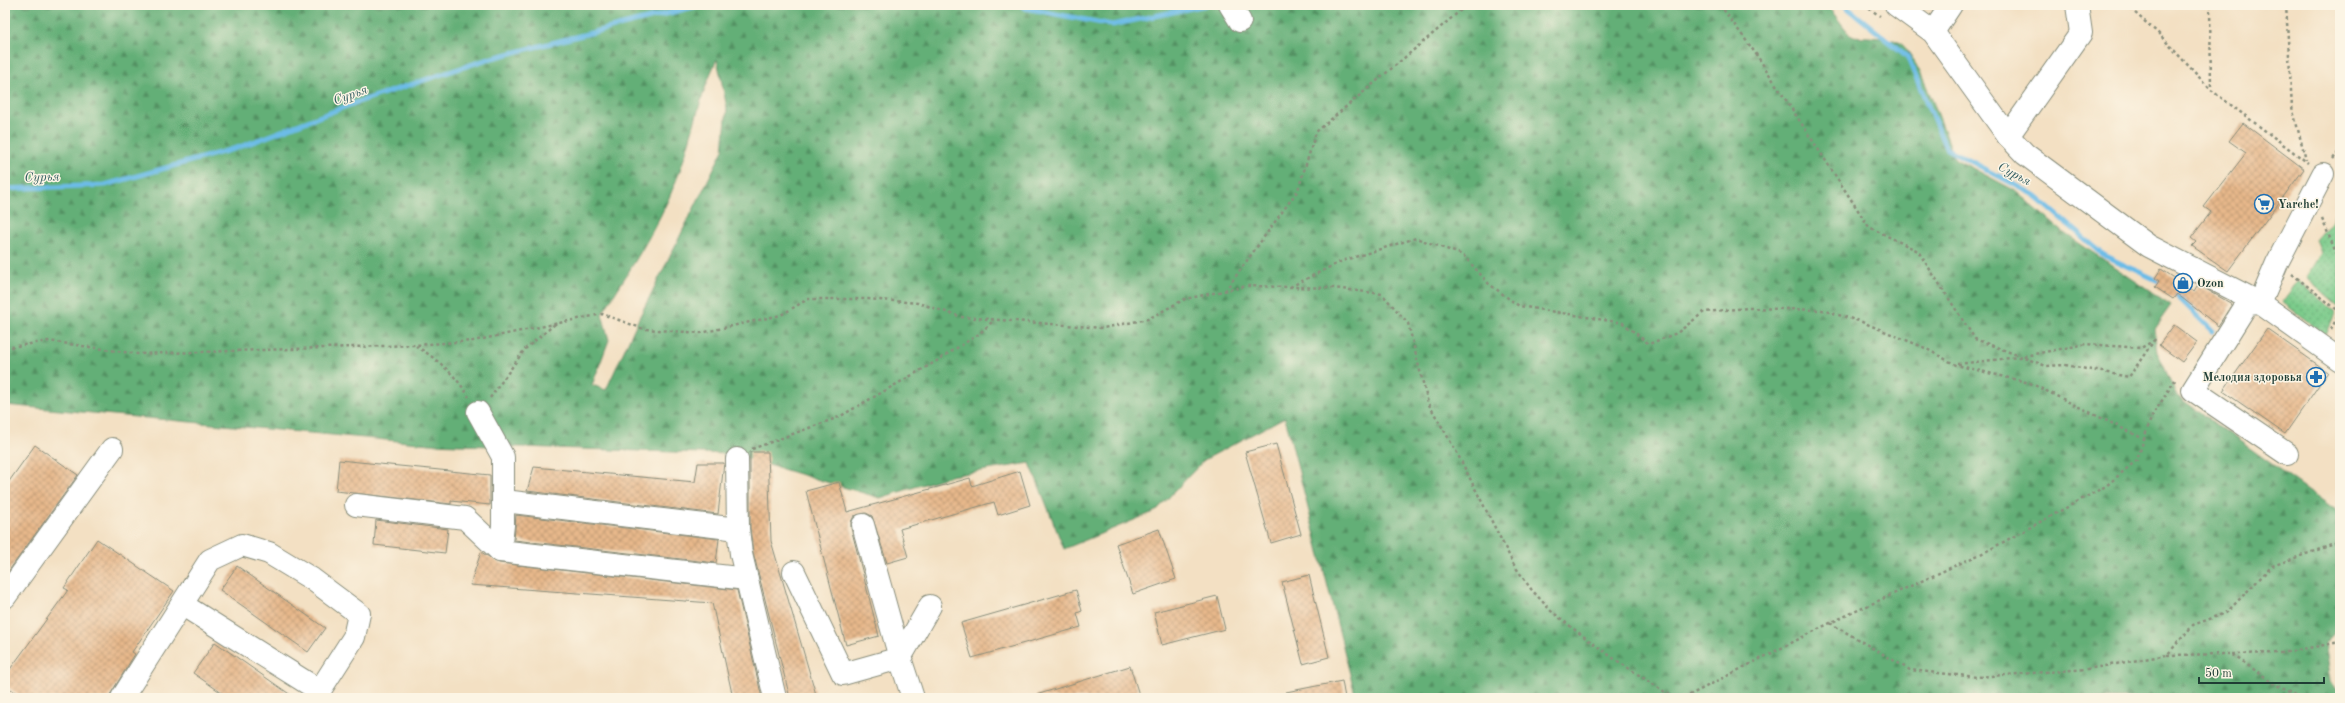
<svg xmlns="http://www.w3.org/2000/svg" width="2345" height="703" viewBox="0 0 2345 703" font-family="'Old Standard TT',serif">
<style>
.grass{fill:url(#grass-dots);stroke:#4d8460}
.forest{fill:url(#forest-firs);stroke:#427656;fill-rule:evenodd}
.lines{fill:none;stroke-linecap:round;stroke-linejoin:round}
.stream{stroke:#6cbce7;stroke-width:5}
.building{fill:url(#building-cross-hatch)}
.minor-casing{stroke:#898e7c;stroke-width:24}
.path{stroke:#898e7c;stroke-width:2.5;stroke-dasharray:3 3;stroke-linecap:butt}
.minor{stroke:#fff;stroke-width:22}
.labels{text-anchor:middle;stroke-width:3;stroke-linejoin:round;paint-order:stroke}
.poi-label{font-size:12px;font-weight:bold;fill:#1f3d34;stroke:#fcf5e5;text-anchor:start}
.water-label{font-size:13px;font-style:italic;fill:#325d61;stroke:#fcf5e5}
</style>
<defs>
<pattern id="grass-dots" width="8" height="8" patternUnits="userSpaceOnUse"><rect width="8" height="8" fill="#7bcb8b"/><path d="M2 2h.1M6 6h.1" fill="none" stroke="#64a672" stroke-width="1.8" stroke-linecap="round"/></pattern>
<pattern id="forest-firs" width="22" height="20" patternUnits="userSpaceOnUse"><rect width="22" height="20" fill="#64af77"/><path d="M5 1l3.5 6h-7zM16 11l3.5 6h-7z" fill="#529062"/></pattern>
<pattern id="building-cross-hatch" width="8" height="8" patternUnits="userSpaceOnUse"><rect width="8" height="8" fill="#e7b88b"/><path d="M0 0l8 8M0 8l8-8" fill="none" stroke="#bb9772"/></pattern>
</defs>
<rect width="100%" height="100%" fill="#fcf5e5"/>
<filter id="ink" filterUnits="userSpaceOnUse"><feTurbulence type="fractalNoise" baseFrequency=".025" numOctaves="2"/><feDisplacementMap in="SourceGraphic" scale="8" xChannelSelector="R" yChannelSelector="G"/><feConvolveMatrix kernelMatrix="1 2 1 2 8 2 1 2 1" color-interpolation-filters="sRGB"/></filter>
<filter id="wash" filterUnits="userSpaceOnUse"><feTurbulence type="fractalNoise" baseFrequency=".012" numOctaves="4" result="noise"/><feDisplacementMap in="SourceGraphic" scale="16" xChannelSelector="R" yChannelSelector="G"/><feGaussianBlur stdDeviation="0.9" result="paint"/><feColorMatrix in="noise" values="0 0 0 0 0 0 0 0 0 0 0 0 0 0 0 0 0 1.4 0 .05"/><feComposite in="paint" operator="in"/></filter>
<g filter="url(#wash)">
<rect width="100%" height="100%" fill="#f3e0c3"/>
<!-- grass -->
<g class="grass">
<polygon points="2340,185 2340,304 2339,306 2306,277 2321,253 2316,240 2333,220"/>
<polygon points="2298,281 2336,312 2326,335 2282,302"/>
</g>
<!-- forest -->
<path class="forest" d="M5,5H1827L1851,36C1865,37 1883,37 1897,41C1917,49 1946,137 1955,159L2014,190L2064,233L2171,305L2154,329L2157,351L2177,396L2340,513V627L2325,643L2331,681L2340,694V698H1356L1285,417L1204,460L1156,511L1064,549L1030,463L950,476L880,498L732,454L430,444L5,405ZM717,59L727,108L723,150L639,318L606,390L592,385L609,340L602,314C629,271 658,228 676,181C692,141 698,98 717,59Z"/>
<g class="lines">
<!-- stream -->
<g class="stream">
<polyline points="1021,5 1025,8 1112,25 1206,5"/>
<polyline points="1844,5 1907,56 1946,148 2034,195 2105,256 2163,283"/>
<polyline points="5,189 105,185 237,148 355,103 488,59 701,5"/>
<polyline points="2172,291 2212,331"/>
</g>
</g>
<g id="blocks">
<!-- building -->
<g class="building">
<polygon points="2243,123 2304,169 2228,271 2192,246 2196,242 2191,238 2211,212 2204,207 2246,153 2229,141"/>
<polygon points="2161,269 2194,291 2197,286 2204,288 2232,304 2218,326 2177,294 2173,299 2155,287 2159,281 2155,278"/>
<polygon points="2174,325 2197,342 2182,362 2159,345"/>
<polygon points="2267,329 2328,372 2285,434 2223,391"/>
<polygon points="1276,444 1301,534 1271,543 1245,452"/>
<polygon points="35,445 78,475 5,576 5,487"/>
<polygon points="750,452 768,452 771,541 817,698 790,698 753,552 750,528"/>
<polygon points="339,460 490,475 490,505 451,501 451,504 336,491"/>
<polygon points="698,463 724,463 718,514 527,491 534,467 695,482"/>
<polygon points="1020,471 1030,505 998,515 994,502 900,529 908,557 887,563 872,516 866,513 854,516 851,522 851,528 879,636 846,645 806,491 839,482 847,512 970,478 972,486"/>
<polygon points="516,515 719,539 716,563 514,540"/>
<polygon points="376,520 448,529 445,553 374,545"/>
<polygon points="1159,529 1176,579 1133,594 1116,544"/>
<polygon points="97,539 174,591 132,652 135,654 108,698 24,698 5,685 5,676 68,590 64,588"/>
<polygon points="481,552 499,563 737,590 762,698 733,698 712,603 470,585"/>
<polygon points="237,566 325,628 308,652 220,590"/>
<polygon points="1309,575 1329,657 1303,664 1282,582"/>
<polygon points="1076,590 1082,611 1077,613 1081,627 972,658 961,623"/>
<polygon points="1217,596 1225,629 1162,645 1154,612"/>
<polygon points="215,642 295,698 229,698 193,673"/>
<polygon points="1130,666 1140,698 1037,698 1036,695"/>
<polygon points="1342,681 1345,698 1287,698 1286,692"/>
</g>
</g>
</g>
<g filter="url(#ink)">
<use href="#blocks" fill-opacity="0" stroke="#898e7c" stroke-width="1"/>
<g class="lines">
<!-- minor casing -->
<g class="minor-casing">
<g id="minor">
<polyline points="1230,5 1240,21"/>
<polyline points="1896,5 1933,32 2008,136 2025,154 2149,246 2260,303 2340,360"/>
<polyline points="1933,32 1951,5"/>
<polyline points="2008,136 2081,33 2077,5"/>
<polyline points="478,412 503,457 503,525 500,551"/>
<polyline points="2287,454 2193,390 2247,304 2260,303 2277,263 2323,174"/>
<polyline points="737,459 738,529"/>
<polyline points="504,501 738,529 741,554 775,698"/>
<polyline points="356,505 465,518 500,551 747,579"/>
<polyline points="863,525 900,658 930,606"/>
<polyline points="794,572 843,674 900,658 913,698"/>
<polyline points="5,597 112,449"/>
<polyline points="183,605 320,691"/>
<polyline points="122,698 210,560 242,545 269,553 312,579 359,614 354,637 315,698"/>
</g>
</g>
<!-- path -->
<g class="path">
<polyline points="1720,5 1756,54 1869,227 1918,251 1975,339 2046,366 2065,365 2129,377 2155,339"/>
<polyline points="1864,5 1880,16"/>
<polyline points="2126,5 2158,33 2211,90 2308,163"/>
<polyline points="2210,5 2211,89"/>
<polyline points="2286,5 2292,107 2306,160"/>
<polyline points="2333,159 2340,150"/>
<polyline points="2322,219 2340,262"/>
<polyline points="2292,274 2340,312"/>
<polyline points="1290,287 1342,261 1416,238 1463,255 1489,284 1519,306 1623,323 1649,344 1677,333 1704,312 1748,308 1822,310 1862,322 1923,347 1956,365 2030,383 2144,439"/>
<polyline points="1225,291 1298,190 1316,132 1467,5"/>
<polyline points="2331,330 2340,311"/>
<path d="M416,346C437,359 456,375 469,397"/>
<polyline points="5,348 48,341 138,354 415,345 473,341 602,314 644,329 701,333 781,315 808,299 868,299 918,303 962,317 1103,328 1148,319 1185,299 1247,286 1334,288 1382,294 1408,323 1428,403 1456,451 1514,565 1531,589 1551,611 1579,633 1613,658 1674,698"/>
<polyline points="1958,364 2019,357 2086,344 2141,348 2153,341"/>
<polyline points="490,398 525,349 555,324"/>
<polyline points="752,449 839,417 935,362 979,334 993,321"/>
<polyline points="1830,623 1910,670 1977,677 2087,669 2167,655 2193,625 2226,613 2272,566 2340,542"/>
<polyline points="2232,654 2282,653 2340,642"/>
<polyline points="2167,655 2231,654 2280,687 2302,698"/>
<polyline points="1684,698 1830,623 1987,551 2106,486 2137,460 2151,418 2175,380"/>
</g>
<!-- minor -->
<use href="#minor" class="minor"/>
</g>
</g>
<!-- icons -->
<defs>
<g id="supermarket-ring" transform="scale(1)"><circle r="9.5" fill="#fcf5e5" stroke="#1f6fb2" stroke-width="1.5"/><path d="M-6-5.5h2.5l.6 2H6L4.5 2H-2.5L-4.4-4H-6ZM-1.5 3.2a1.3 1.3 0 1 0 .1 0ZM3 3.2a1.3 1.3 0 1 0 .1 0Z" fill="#1f6fb2"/></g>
<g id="shop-ring" transform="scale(1)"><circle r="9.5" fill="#fcf5e5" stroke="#1f6fb2" stroke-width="1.5"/><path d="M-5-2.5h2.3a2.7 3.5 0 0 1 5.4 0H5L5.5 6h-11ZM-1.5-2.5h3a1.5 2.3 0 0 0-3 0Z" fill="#1f6fb2"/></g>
<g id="pharmacy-ring" transform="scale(1)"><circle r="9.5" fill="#fcf5e5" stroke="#1f6fb2" stroke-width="1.5"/><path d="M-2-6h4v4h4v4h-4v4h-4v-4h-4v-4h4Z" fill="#1f6fb2"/></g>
</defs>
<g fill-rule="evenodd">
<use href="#supermarket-ring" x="2264" y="204"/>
<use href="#shop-ring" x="2183" y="283"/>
<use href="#pharmacy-ring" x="2316" y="377"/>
</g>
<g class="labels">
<!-- poi labels -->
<g class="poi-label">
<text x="2278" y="208">Yarche!</text>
<text x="2197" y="287">Ozon</text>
<text x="2302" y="381" text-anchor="end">Мелодия здоровья</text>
</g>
<!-- water labels -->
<g class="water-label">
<text transform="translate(350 94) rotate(-20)" y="5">Сурья</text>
<text transform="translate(2015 173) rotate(28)" y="5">Сурья</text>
<text transform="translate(42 176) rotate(-2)" y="5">Сурья</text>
</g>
</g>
<!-- margin -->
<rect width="2345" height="703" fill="none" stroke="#fcf5e5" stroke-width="20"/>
<!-- scale -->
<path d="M2199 677v6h125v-6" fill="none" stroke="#1f3d34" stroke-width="2"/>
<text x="2205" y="677" font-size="12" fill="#1f3d34" stroke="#fcf5e5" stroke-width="3" paint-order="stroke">50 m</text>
</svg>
